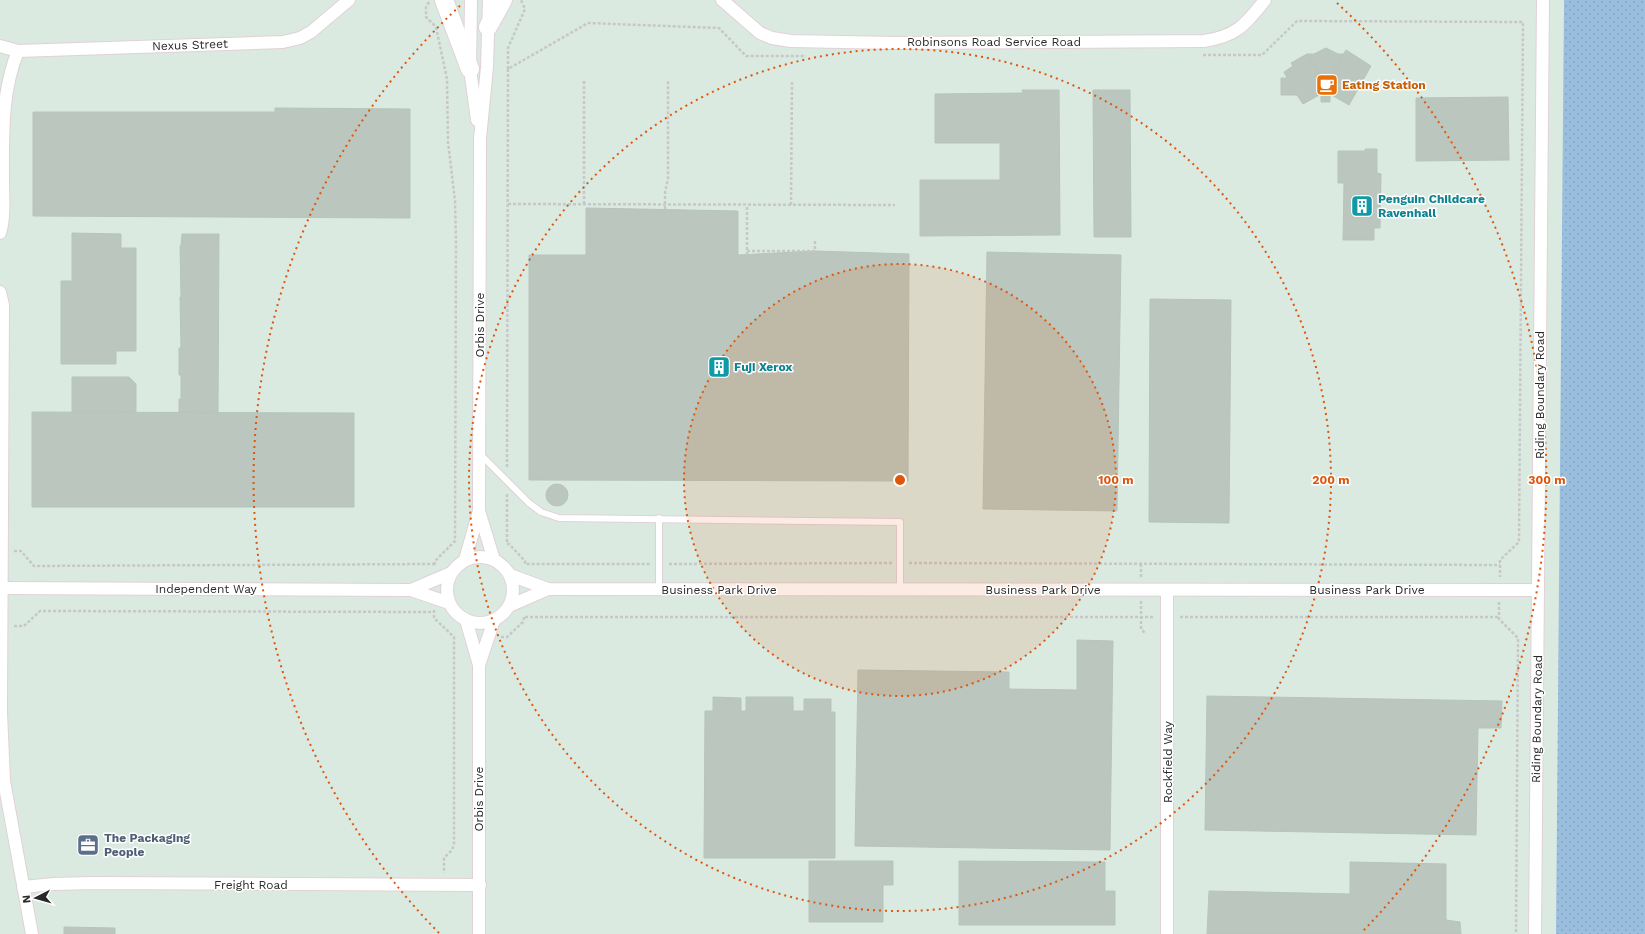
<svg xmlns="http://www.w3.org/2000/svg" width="1645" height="934" viewBox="0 0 1645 934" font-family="'Work Sans',sans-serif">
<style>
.grass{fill:url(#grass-dots)}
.building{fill:#bbc6be;stroke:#b5c5bc}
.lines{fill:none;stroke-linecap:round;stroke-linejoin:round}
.lane-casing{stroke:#e1d1d7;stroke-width:8}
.street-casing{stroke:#e1d1d7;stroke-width:14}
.secondary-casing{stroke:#e1d1d7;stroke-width:20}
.path{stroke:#c7c7c7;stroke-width:2.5;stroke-dasharray:3 2;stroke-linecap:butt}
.lane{stroke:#fff;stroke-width:6}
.street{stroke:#fff;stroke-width:12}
.secondary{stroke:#fff;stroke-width:18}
.ring{fill:none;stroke:#de570d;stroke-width:2;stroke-dasharray:2 4}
.labels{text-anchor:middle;stroke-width:3;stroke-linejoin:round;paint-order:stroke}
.street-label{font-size:12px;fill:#292929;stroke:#fff}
.food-label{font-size:12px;font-weight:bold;fill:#c56008;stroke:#fff;text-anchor:start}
.culture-label{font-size:12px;font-weight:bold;fill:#0d838f;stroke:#fff;text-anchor:start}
.service-label{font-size:12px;font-weight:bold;fill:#4e5e75;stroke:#fff;text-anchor:start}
.centre{fill:#de570d;stroke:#fff;stroke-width:2}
.ring-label{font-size:12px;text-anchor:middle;font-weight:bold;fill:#de570d;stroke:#fff;stroke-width:3;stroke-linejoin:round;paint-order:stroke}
</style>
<defs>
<pattern id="grass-dots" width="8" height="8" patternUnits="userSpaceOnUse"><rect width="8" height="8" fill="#9abfde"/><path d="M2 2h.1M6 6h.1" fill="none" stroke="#85a4be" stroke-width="1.8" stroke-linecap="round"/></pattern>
</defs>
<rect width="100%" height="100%" fill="#dbeae1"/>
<!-- grass -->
<polygon class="grass" points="1564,0 1645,0 1645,934 1556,934"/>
<!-- building -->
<g class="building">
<polygon points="1326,48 1338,54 1344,54 1331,77 1321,78 1307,54 1314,54"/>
<polygon points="1346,50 1371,66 1349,105 1330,94 1330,102 1321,102 1321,94 1303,104 1297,95 1281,95 1281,78 1287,78 1284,72 1293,66 1291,63 1307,54 1321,78 1331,77"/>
<polygon points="1022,90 1059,90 1060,235 920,236 920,180 1000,180 1000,143 935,143 935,94 1023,93"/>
<polygon points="1093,90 1130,90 1131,237 1094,237"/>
<polygon points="1508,97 1509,160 1416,161 1416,98"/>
<polygon points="275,108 410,109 410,218 33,216 33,112 275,112"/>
<polygon points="1365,149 1377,149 1377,173 1381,174 1380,228 1374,228 1374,240 1343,240 1344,183 1338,183 1338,151 1365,151"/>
<polygon points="586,208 738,211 738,255 815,251 909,254 908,481 529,480 529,255 586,255"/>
<polygon points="72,233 121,234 121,248 136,248 136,351 116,351 116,364 61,364 61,281 72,281"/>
<polygon points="182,234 219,234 218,413 179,412 179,399 181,399 181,375 179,375 179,348 181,348 180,297 181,297 180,246 181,246"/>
<polygon points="987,252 1121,255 1117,511 983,509"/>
<polygon points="1150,299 1231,300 1229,523 1149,522"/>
<polygon points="72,377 129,377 136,384 136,412 72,412"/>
<polygon points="32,412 354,413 354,507 32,507"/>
<circle cx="557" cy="495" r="11"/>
<polygon points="1077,640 1113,641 1110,850 855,846 858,670 1009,672 1009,689 1077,690"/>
<polygon points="1207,696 1502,701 1501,728 1478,728 1476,835 1205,830"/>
<polygon points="713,697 741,698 741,711 746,711 746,697 793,697 793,711 804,711 804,699 831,699 831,712 835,712 835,858 704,858 705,711 713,711"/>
<polygon points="809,861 893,861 893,885 883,885 883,922 809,922"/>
<polygon points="959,861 1105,862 1105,891 1115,891 1115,925 959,925"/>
<polygon points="1350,862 1446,864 1446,920 1460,922 1461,934 1207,934 1209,891 1350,894"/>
<polygon points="64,927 115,928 115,934 64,934"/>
</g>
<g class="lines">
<!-- lane casing -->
<g class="lane-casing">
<g id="lane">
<polyline points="481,455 529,503 541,512 559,518 900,522 900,590"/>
<polyline points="659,518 659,589"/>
</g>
</g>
<!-- street casing -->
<g class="street-casing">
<g id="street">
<polyline points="471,0 470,69 477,120"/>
<polyline points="489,0 487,67 480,139 479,511 494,560"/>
<path d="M722,0L760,33L772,38L791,41L895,43L1204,41C1237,36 1245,25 1265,0"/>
<polyline points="0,46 18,51 283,42 300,38 311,32 349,0"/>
<path d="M0,233C5,217 3,198 3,181C3,137 1,92 18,51"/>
<polyline points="0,292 3,305 1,712 4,781 32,934"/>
<circle cx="480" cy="590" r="33"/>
<polyline points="465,560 479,511"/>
<polyline points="510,575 548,589 1538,590"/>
<polyline points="1,588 411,590 449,603"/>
<polyline points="411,590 451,573"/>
<polyline points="509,606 548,589"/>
<polyline points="466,620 479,665 479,934"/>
<polyline points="479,665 494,620"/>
<polyline points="23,887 54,884 93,883 480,885"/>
<polyline points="1167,934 1167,590"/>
<polyline points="1535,934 1543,0"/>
</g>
</g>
<!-- secondary casing -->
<g class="secondary-casing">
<g id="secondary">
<polyline points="444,0 470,69"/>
<polyline points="488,27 503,0"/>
</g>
</g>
<!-- path -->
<g class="path">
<polyline points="429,2 426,7 426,17 436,27 447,79 448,142 455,201 456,241 455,541 435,561 434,567"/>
<polyline points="1203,55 1262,55 1297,21 1523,22 1519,542 1500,560 1500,577"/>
<polyline points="508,69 508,48 525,9 521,0"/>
<polyline points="584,81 584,205"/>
<polyline points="508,204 895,205"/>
<polyline points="791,205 792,81"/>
<polyline points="665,209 665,192 668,179 668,81"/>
<polyline points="747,251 815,251 815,241"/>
<polyline points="747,255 747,205"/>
<polyline points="507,467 508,69 588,23 719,28 746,56 806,56"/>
<polyline points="507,494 507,544 509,544 525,561 525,564 650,564"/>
<polyline points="14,551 21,551 34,566 434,564"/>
<polyline points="909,563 1500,565"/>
<polyline points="669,564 892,563"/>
<polyline points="1141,564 1141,578"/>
<polyline points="1141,601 1141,629 1145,633"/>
<polyline points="1499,602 1499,619 1518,638 1516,934"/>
<polyline points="434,610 434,618 454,637 454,844 452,850 444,858 444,873"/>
<polyline points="525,617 1155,617"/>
<polyline points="1180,617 1499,617"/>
<polyline points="14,626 24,626 40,611 433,612"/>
<polyline points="501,637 507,637 523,622 525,615"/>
</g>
<!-- lane -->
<use href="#lane" class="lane"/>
<!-- street -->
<use href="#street" class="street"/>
<!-- secondary -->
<use href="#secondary" class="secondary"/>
</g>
<!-- distance rings -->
<circle cx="900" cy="480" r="216" fill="#de570d" fill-opacity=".12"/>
<g class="ring">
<circle cx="900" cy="480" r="216"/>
<circle cx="900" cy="480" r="431"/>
<path d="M439 933A647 647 0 0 1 463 3M1337 3A647 647 0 0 1 1361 933"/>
</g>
<!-- icons -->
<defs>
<g id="cafe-square" transform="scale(1.15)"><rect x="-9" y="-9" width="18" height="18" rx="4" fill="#e8710a" stroke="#fff"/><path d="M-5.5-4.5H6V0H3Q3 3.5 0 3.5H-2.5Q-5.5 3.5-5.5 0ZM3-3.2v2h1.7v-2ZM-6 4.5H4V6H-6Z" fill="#fff"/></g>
<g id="building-square" transform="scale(1.15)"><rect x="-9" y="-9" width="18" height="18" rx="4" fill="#0f9aa8" stroke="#fff"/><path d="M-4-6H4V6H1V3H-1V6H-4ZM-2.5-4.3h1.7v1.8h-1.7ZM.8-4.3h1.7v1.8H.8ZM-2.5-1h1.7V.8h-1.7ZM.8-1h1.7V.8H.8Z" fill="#fff"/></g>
<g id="office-square" transform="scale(1.15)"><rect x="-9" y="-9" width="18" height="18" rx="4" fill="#5c6f8a" stroke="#fff"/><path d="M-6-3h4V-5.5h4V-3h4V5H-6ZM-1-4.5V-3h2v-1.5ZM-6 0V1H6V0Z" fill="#fff"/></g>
</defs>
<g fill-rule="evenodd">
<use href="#cafe-square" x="1327" y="85"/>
<use href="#building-square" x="1362" y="206"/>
<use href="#building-square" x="719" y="367"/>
<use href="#office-square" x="88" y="845"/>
</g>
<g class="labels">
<!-- street labels -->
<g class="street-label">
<text x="994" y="46">Robinsons Road Service Road</text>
<text transform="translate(190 45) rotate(-2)" y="4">Nexus Street</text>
<text transform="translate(480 325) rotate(-90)" y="4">Orbis Drive</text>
<text transform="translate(1540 395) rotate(-90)" y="4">Riding Boundary Road</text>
<text x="206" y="593">Independent Way</text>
<text x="719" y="594">Business Park Drive</text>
<text x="1043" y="594">Business Park Drive</text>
<text x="1367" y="594">Business Park Drive</text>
<text transform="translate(1537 719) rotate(-89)" y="4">Riding Boundary Road</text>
<text transform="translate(1168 762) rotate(-90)" y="4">Rockfield Way</text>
<text transform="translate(479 799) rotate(-90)" y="4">Orbis Drive</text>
<text x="251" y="889">Freight Road</text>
</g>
<!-- food labels -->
<g class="food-label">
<text x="1342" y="89">Eating Station</text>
</g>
<!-- culture labels -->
<g class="culture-label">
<text x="1378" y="203">Penguin Childcare<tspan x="1378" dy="14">Ravenhall</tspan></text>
<text x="734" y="371">Fuji Xerox</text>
</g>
<!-- service labels -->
<g class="service-label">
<text x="104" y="842">The Packaging<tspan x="104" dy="14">People</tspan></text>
</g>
</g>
<circle cx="900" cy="480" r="6" class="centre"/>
<g class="ring-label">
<text x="1116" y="484">100 m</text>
<text x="1331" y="484">200 m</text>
<text x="1547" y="484">300 m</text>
</g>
<!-- north arrow -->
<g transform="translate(36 898) rotate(264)" stroke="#ffffff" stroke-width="3" paint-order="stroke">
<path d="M0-3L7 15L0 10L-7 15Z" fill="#292929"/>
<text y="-6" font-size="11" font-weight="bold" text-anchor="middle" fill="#292929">N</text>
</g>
</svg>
